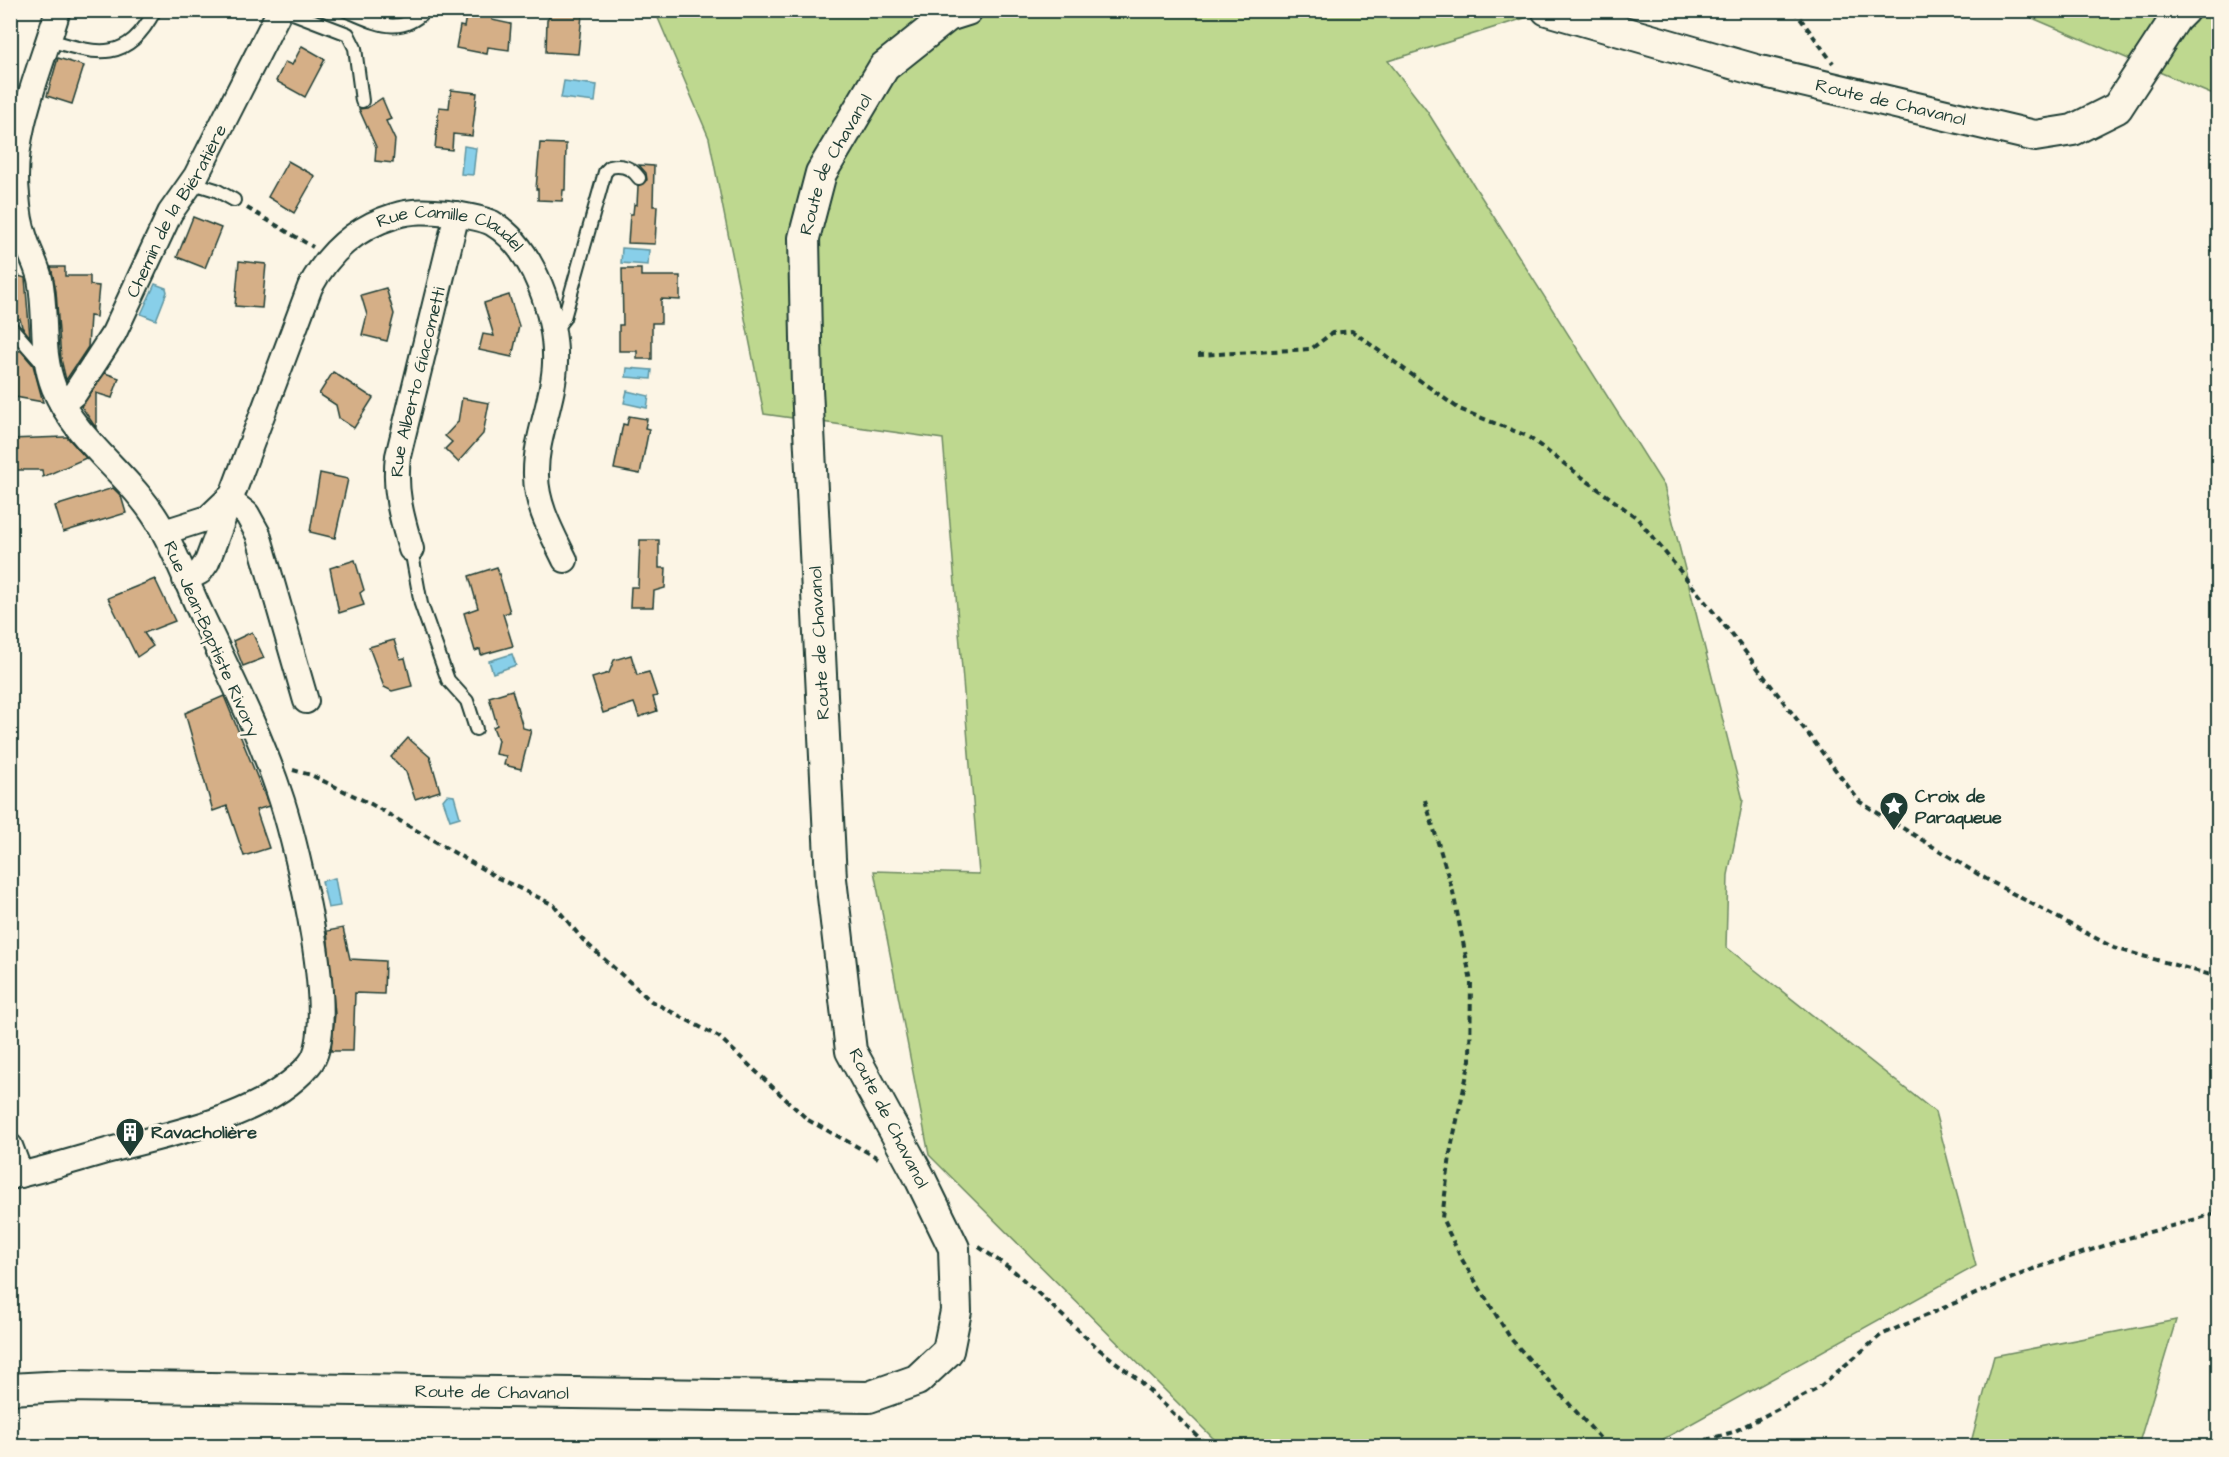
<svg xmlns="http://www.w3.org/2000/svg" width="2229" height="1457" viewBox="0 0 2229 1457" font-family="'Architects Daughter',sans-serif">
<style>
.green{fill:#bed88f;stroke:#6e8a62;stroke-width:1.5}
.water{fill:#88cfe9;stroke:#5e95a1;stroke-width:1.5}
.building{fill:#d5af87;stroke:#1f3d34;stroke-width:1.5}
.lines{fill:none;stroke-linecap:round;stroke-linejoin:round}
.service-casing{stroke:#1f3d34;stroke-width:16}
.minor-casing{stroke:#1f3d34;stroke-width:28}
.tertiary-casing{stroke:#1f3d34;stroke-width:34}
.path{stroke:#1f3d34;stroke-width:4;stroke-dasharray:6 4.5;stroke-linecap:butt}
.service{stroke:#fcf5e5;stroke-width:12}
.minor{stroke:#fcf5e5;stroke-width:24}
.tertiary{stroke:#fcf5e5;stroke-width:30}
.labels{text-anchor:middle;stroke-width:6;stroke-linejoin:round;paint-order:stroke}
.street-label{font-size:18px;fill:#1f3d34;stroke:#fcf5e5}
.poi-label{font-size:18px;font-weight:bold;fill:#1f3d34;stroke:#fcf5e5;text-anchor:start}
</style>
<rect width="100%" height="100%" fill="#fcf5e5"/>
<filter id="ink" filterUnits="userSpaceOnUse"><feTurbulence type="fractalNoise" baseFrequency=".0167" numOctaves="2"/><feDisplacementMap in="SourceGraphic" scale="12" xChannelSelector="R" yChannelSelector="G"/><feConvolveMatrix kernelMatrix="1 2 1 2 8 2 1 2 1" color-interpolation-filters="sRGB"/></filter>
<g filter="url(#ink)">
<!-- green -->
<g class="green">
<polygon points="655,11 1547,11 1388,61 1427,111 1664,486 1743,800 1728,875 1726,947 1935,1112 1976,1266 1651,1446 1221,1446 929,1155 874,871 979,874 943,439 764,414 709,138"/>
<polygon points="2016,11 2218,11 2218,97"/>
<polygon points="2176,1320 2138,1446 1970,1446 1994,1356"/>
</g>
<!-- water -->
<g class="water">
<polygon points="564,81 597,85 595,102 561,98"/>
<polygon points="464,146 476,148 473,175 461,174"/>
<polygon points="622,248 649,250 648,265 621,263"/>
<polygon points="155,284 166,288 167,292 156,320 141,314"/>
<polygon points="627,368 652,370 651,379 626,377"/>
<polygon points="627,391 649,396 647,408 624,403"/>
<polygon points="512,654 516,665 493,673 489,661"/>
<polygon points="447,795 454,796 460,817 450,820 443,800"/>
<polygon points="335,878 340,906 328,908 322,881"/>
</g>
<!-- building -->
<g class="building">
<polygon points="467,10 494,10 492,20 511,24 509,50 488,47 487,54 456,48 460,26 464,27"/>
<polygon points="555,10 577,10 578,15 582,15 578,54 546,52 547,20"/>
<polygon points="302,46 325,59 305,97 276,81 285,62 292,65"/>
<polygon points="58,58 84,66 72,104 47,96"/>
<polygon points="451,90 477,93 472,136 453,134 452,150 435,148 439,107 449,108"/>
<polygon points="382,98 391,119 386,121 395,140 393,163 375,161 376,147 359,109 367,108"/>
<polygon points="540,143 566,144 565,190 563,190 562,201 538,200 538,189 536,189"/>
<polygon points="288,161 315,176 294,213 268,197"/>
<polygon points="639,165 654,166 653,206 657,206 655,244 628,243 630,214 633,214 634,204 637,205 638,186 647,180 646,173"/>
<polygon points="193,217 221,228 205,268 177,257"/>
<polygon points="239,261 266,264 262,308 235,306"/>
<polygon points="51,267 65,267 65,276 90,276 90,285 99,286 96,317 90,316 88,347 66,380 61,359 56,291"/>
<polygon points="622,269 641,269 641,276 680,276 680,300 661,299 661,323 652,323 652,359 637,359 637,351 619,351 619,325 623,325"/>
<polygon points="10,273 25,278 30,337 22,327 20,319 10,318"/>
<polygon points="386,288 394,314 387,341 362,335 367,315 361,295"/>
<polygon points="509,295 519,326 512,357 479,350 483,334 494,336 484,303"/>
<polygon points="10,350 21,351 33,365 43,402 10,396"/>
<polygon points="333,372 373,398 354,428 339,418 336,405 319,394"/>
<polygon points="105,373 119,378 112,398 96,393 96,428 81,406"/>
<polygon points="462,398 489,403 483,434 458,462 445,449 452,442 445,436 458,422"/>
<polygon points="629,416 647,419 645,428 649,429 640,474 614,469 623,424 627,425"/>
<polygon points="64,437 67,437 86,458 43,477 42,470 10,470 10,439"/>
<polygon points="320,473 348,479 335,538 310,532"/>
<polygon points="113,488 121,496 126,513 63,532 55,506"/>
<polygon points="640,540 659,540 659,568 666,568 665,588 654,591 653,607 630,607 631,587 638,587"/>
<polygon points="355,560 364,590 360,593 364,605 339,613 330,568"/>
<polygon points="497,567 510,612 503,614 513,646 481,655 480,649 475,651 464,613 478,608 469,576"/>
<polygon points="155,579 175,621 144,633 153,646 137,657 108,598"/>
<polygon points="252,632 264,658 243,666 233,641"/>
<polygon points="394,640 400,659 405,658 412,686 392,691 384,687 369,647"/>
<polygon points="631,655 637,675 649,672 657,696 653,697 657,711 639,717 634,703 603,713 592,678 609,673 614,660"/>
<polygon points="512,690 523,728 531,730 521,769 504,765 506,756 495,754 498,740 493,727 497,725 489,697"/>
<polygon points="224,696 269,806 256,810 269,848 244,856 227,806 213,811 185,713"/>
<polygon points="408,738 430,757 440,791 415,799 406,772 391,757"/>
<polygon points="343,928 350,959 385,961 384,994 355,993 353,1051 331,1051 335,1014 327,931"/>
</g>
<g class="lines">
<!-- service casing -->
<g class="service-casing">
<g id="service">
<polyline points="285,10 348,34 355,48 362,101"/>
<path d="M345,10C376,22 398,38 426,10"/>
<path d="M49,40C99,55 127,63 155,10"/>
<polyline points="190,182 216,190 234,200"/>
<polyline points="10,326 43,364"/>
<path d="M552,328L557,327L564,318L605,172L610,167C622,164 632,168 639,178"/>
<polyline points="411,549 421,604 448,680 467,701 476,729"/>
</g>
</g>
<!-- minor casing -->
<g class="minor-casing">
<g id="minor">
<path id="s1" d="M62,404L75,393L114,333L170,213L196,176L280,10"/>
<polyline points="228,499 247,514 258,534 306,701"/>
<polyline points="164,532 208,518 228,499"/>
<path id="s2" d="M411,549C401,516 394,490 398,456L457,214"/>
<path id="s3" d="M185,580L200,572L207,562L310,287C329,252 355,228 394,216C412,210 429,211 448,213C462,215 479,217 492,223C534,247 557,318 555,363C554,401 535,437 536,475C536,505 552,533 565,560"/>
<polyline points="10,1146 21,1175"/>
<path d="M10,1177C44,1170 77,1159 110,1150C173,1133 264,1117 309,1065C342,1029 297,848 282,801C262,738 232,679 204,620C188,587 176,551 157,520C128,473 76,441 54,388C40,353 47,315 40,279C37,265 29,252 25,238C20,225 18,209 17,195C10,133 41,69 58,10"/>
</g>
</g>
<!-- tertiary casing -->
<g class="tertiary-casing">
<g id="tertiary">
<path id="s4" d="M1547,10L1756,70L2035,136L2073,130L2117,108L2175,19L2184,10"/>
<path id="s5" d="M10,1389L65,1386L869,1397L917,1380L948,1351L956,1311L954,1248L919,1176L851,1051L831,879L807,388L804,238L821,173L884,67L948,16L967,10"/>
</g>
</g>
<!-- path -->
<g class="path">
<polyline points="1794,10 1833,63"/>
<polyline points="247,208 313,247"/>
<polyline points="1198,355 1311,349 1332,333 1352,331 1459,409 1527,436 1637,518 1737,641 1860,802 1986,879 2114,948 2218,977"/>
<polyline points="293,770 311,775 371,804 498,878 554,905 583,940 651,1001 719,1037 808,1120 880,1159"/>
<polyline points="1425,800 1453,892 1471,982 1470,1060 1451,1148 1442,1218 1461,1258 1511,1339 1607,1446"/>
<polyline points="979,1247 1015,1272 1100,1350 1135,1377 1208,1446"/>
<polyline points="1686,1446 1733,1432 1817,1389 1881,1335 2033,1269 2128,1238 2218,1213"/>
</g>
<!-- service -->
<use href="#service" class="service"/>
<!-- minor -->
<use href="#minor" class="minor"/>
<!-- tertiary -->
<use href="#tertiary" class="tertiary"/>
</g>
</g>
<!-- icons -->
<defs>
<g id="sight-pin" transform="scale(1.5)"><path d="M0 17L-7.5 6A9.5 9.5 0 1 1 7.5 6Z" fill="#1f3d34" stroke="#fcf5e5"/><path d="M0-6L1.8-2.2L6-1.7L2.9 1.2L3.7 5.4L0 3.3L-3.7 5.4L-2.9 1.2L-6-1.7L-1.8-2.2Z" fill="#fff"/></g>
<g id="building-pin" transform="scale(1.5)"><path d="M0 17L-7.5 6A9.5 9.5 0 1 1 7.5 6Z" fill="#1f3d34" stroke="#fcf5e5"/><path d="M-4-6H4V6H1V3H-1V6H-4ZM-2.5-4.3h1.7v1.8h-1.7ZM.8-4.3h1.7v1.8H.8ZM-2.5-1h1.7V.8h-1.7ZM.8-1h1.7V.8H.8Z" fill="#fff"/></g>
</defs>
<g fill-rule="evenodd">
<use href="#sight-pin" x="1894" y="806"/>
<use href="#building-pin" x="130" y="1132"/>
</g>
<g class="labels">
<!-- street labels -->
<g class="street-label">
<text dy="6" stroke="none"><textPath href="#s4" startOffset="356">Route de Chavanol</textPath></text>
<text dy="6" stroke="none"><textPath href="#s5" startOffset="2174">Route de Chavanol</textPath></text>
<text dy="6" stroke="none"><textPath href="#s1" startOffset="226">Chemin de la Biératière</textPath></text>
<text dy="6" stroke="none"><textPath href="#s3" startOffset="496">Rue Camille Claudel</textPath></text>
<text dy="6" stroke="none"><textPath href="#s2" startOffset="171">Rue Alberto Giacometti</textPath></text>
<text transform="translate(212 639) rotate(66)" y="6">Rue Jean-Baptiste Rivory</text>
<text transform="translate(819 643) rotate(-93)" y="6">Route de Chavanol</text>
<text transform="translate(889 1118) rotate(63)" y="6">Route de Chavanol</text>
<text dy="6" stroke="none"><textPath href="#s5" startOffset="482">Route de Chavanol</textPath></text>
</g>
<!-- poi labels -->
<g class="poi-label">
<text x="1915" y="802">Croix de<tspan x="1915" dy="21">Paraqueue</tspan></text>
<text x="151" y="1138">Ravacholière</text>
</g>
</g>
<!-- margin -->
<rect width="2229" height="1457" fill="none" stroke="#fcf5e5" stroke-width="36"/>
<rect x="18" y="18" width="2193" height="1421" fill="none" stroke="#1f3d34" stroke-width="2" filter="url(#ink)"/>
</svg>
